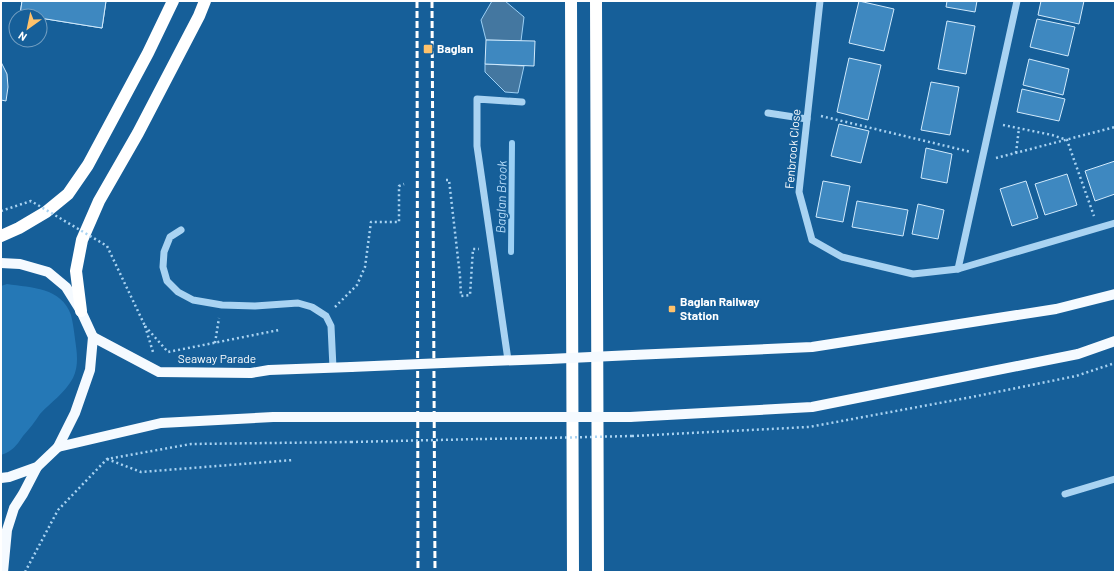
<svg xmlns="http://www.w3.org/2000/svg" width="1116" height="573" viewBox="0 0 1116 573" font-family="Barlow,sans-serif">
<style>
.green{fill:#2578b6}
.water{fill:#4477a0;stroke:#9cd0f5}
.lines{fill:none;stroke-linecap:round;stroke-linejoin:round}
.stream{stroke:#9cd0f5;stroke-width:6}
.building{fill:#3e88c0;stroke:#d1eafc}
.path{stroke:#a9d3f2;stroke-width:2.5;stroke-dasharray:2 3;stroke-linecap:butt}
.minor{stroke:#a9d3f2;stroke-width:7}
.major{stroke:#f5faff;stroke-width:10}
.highway{stroke:#fff;stroke-width:12}
.rail{stroke:#fff;stroke-width:3;stroke-dasharray:7 3;stroke-linecap:butt}
.path-bridge{stroke:#a9d3f2;stroke-width:2.5;stroke-dasharray:2 3;stroke-linecap:butt}
.major-bridge{stroke:#f5faff;stroke-width:10}
.poi-dot{fill:#ffc26b;stroke:#165f99;stroke-width:1.5}
.labels{text-anchor:middle;stroke-width:3.5;stroke-linejoin:round;paint-order:stroke}
.poi-label{font-size:12px;font-weight:bold;fill:#fff;stroke:#165f99;text-anchor:start}
.street-label{font-size:12px;fill:#fff;stroke:#165f99}
.water-label{font-size:13px;font-style:italic;fill:#b6dcf9;stroke:#165f99}
</style>
<rect width="100%" height="100%" fill="#165f99"/>
<!-- green -->
<path class="green" d="M7,284C32,288 61,287 71,315C73,323 74,331 75,339C77,353 79,365 73,378C65,393 51,402 40,414C35,422 29,429 23,436C16,446 13,451 1,455V286Z"/>
<!-- water -->
<g class="water">
<polygon points="492,1 505,1 524,17 521,41 486,40 481,20"/>
<polygon points="485,64 524,66 518,93 505,92 485,72"/>
</g>
<g class="lines">
<!-- stream -->
<polyline class="stream" points="511,252 512,143"/>
</g>
<!-- building -->
<g class="building">
<polygon points="22,1 106,1 102,28 40,18 40,16 20,15"/>
<polygon points="22,1 106,1 102,28 40,18 40,16 20,15"/>
<polygon points="859,1 894,9 884,51 849,43"/>
<polygon points="947,1 977,1 975,12 946,7"/>
<polygon points="1041,1 1084,1 1079,24 1038,15"/>
<polygon points="1037,19 1075,27 1068,56 1030,47"/>
<polygon points="947,21 975,26 966,74 938,69"/>
<polygon points="486,40 535,41 534,66 485,64"/>
<polygon points="849,58 881,65 868,120 837,112"/>
<polygon points="1029,59 1069,69 1063,95 1023,85"/>
<polygon points="1,62 7,74 8,87 6,101 1,100"/>
<polygon points="931,82 959,87 950,135 921,130"/>
<polygon points="1022,89 1065,99 1059,121 1017,112"/>
<polygon points="839,124 869,131 861,163 831,156"/>
<polygon points="926,148 952,154 947,183 921,178"/>
<polygon points="1115,161 1115,194 1095,201 1085,171"/>
<polygon points="1067,174 1077,205 1045,215 1035,184"/>
<polygon points="823,181 850,186 843,222 816,217"/>
<polygon points="1026,181 1038,218 1012,226 1000,189"/>
<polygon points="857,201 908,210 903,236 852,227"/>
<polygon points="918,204 944,210 938,239 912,234"/>
</g>
<g class="lines">
<!-- path -->
<g class="path">
<polyline points="821,116 971,152"/>
<polyline points="1003,125 1052,135 1067,140 1094,216"/>
<polyline points="1016,153 1019,128"/>
<polyline points="996,158 1115,127"/>
<polyline points="446,180 449,180 460,276 461,296 470,295 473,249 479,249"/>
<polyline points="335,307 357,285 365,267 371,222 399,222 399,186 404,184"/>
<polyline points="145,326 168,352 279,330"/>
<polyline points="145,326 153,352"/>
<polyline points="215,343 219,318"/>
<polyline points="632,436 809,427 972,397 1076,376 1115,363"/>
<polyline points="480,439 545,438"/>
<polyline points="107,459 141,472 293,460"/>
<polyline points="25,572 58,510 107,459 191,444 351,442"/>
</g>
<!-- minor -->
<g class="minor">
<polyline points="820,1 799,192 812,240 842,257 913,274 958,269 1115,223"/>
<polyline points="768,113 807,119"/>
<polyline points="181,230 170,237 164,252 163,267 167,281 178,292 193,300 222,305 255,306 298,303 312,307 326,316 331,326 333,368"/>
<polyline points="958,269 1017,1"/>
<polyline points="508,360 477,146 477,99 522,102"/>
<polyline points="1065,494 1115,479"/>
</g>
<!-- major -->
<g class="major">
<polyline points="1,263 20,264 48,272 66,287 81,311 93,337 90,370 75,413 58,447 37,467 9,477 1,478"/>
<polyline points="93,337 159,372 251,373 269,370 351,367"/>
<polyline points="633,355 812,347 1056,309 1115,294"/>
<polyline points="490,361 549,359"/>
<polyline points="482,417 546,417"/>
<polyline points="630,417 812,407 1078,354 1115,341"/>
<polyline points="58,447 161,423 273,417 350,417"/>
<polyline points="3,572 7,530 14,508 23,494 37,467"/>
</g>
<!-- highway -->
<g class="highway">
<polyline points="571,1 573,572"/>
<polyline points="596,1 598,572"/>
<polyline points="1,236 19,228 46,212 68,194 88,165 148,53 173,1"/>
<polyline points="81,311 76,271 82,240 99,201 138,133 199,16 205,1"/>
</g>
<!-- rail -->
<g class="rail">
<polyline points="417,1 418,572"/>
<polyline points="432,1 435,572"/>
</g>
<!-- path-bridge -->
<g class="path-bridge">
<polyline points="1,211 31,201 107,246 145,326"/>
<polyline points="545,438 632,436"/>
<polyline points="351,442 480,439"/>
</g>
<!-- major-bridge -->
<g class="major-bridge">
<polyline points="549,359 633,355"/>
<polyline points="351,367 490,361"/>
<polyline points="350,417 482,417"/>
<polyline points="546,417 630,417"/>
</g>
</g>
<!-- markers -->
<g class="poi-dot">
<rect x="423" y="44" width="10" height="10" rx="2"/>
<rect x="668" y="305" width="8" height="8" rx="2"/>
</g>
<g class="labels">
<!-- poi labels -->
<g class="poi-label">
<text x="437" y="53">Baglan</text>
<text x="680" y="306">Baglan Railway<tspan x="680" dy="14">Station</tspan></text>
</g>
<!-- street labels -->
<g class="street-label">
<text transform="translate(793 149) rotate(-85)" y="4">Fenbrook Close</text>
<text x="217" y="363">Seaway Parade</text>
</g>
<!-- water labels -->
<g class="water-label">
<text transform="translate(501 197) rotate(-89)" y="5">Baglan Brook</text>
</g>
</g>
<!-- border -->
<rect width="1116" height="573" fill="none" stroke="#ffffff" stroke-width="4"/>
<!-- north arrow -->
<g transform="translate(28 28) rotate(213)"><circle r="19" fill="#165f99" stroke="#739fc2"/>
<path d="M0-3L7 15L0 10L-7 15Z" fill="#ffc26b"/>
<text y="-6" font-size="11" font-weight="bold" text-anchor="middle" fill="#ffffff">N</text>
</g>
</svg>
